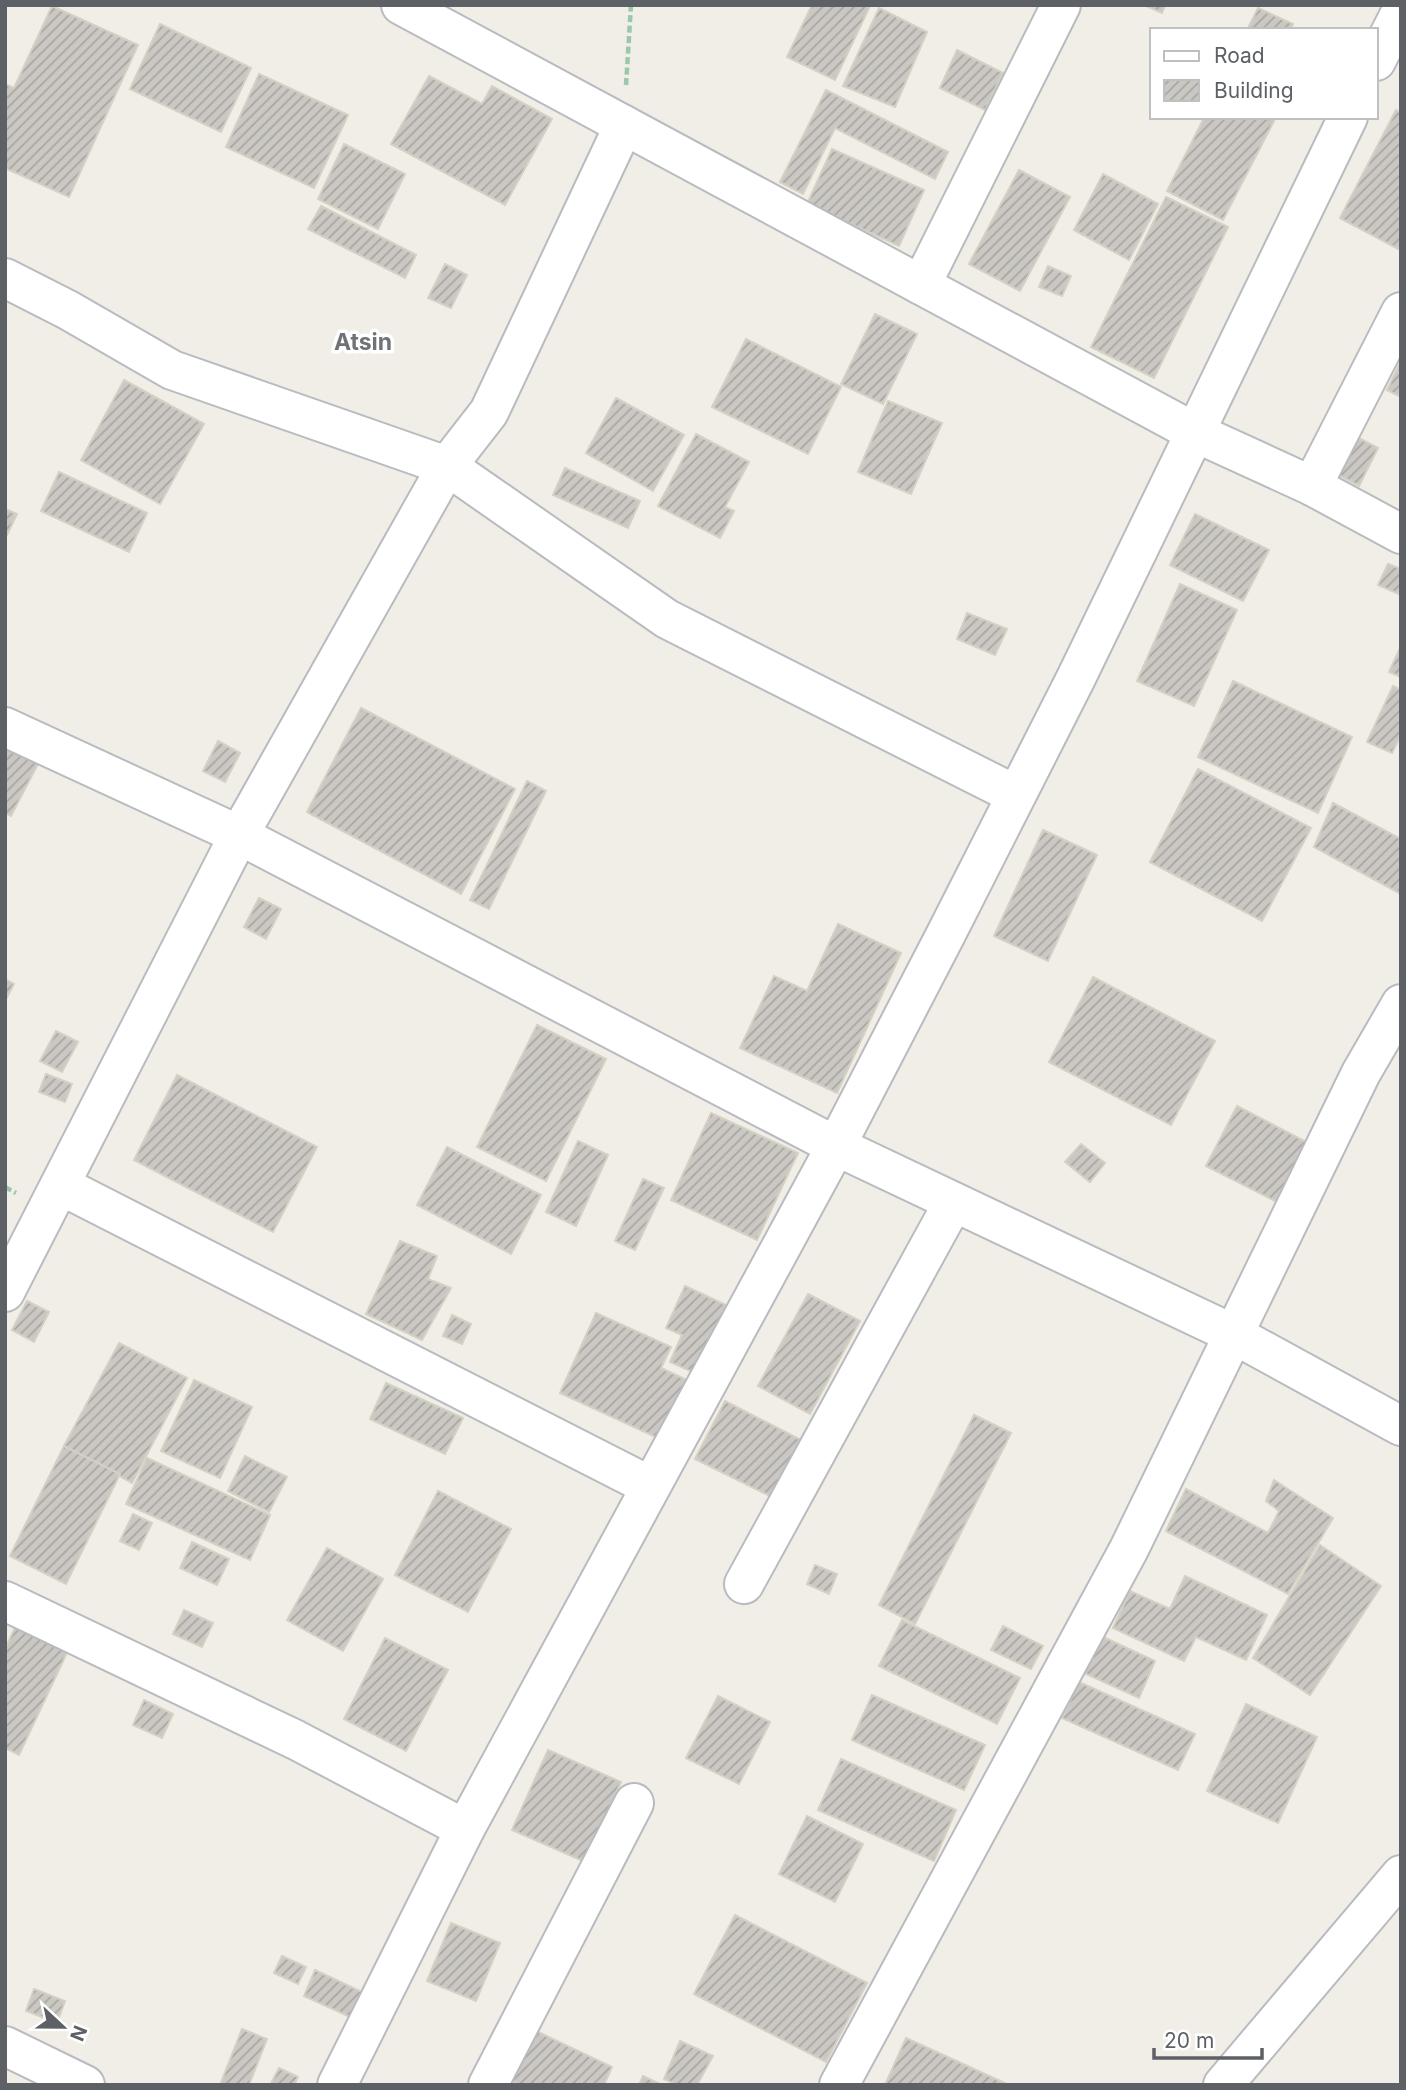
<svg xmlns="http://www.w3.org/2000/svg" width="1406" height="2090" viewBox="0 0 1406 2090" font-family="Inter,sans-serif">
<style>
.building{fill:url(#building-hatch);stroke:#d5d0c4;stroke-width:2}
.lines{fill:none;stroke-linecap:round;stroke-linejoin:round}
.minor-casing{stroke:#b8bbbf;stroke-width:42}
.tertiary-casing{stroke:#b8bbbf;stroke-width:42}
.path{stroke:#9bc8aa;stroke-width:4.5;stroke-dasharray:7 3.5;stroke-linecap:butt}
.minor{stroke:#fff;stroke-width:38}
.tertiary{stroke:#fff;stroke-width:38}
.labels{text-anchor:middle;stroke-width:7;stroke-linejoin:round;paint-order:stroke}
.neighbourhood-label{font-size:23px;font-weight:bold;fill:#6e7378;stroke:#fff}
</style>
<defs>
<pattern id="building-hatch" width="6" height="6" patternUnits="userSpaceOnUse" patternTransform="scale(1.75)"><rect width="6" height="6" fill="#cbc8c3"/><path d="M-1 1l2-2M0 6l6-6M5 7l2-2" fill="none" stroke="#a8a6a2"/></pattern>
</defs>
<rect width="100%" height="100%" fill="#f0eee6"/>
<!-- building -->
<g class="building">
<polygon points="812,5 863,5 869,8 835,80 787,57"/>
<polygon points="1144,5 1165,5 1162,13"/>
<polygon points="52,6 138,45 69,197 5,168 5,84 14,88"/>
<polygon points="879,8 927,32 895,107 843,86"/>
<polygon points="1258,8 1293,24 1290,30 1247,30"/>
<polygon points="160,24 251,68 221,132 130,89"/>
<polygon points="957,50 1003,73 985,110 940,88"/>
<polygon points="259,74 348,115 314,188 226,147"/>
<polygon points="429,76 482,104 492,86 552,119 505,205 391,144"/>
<polygon points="826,90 948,152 935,179 835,128 803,194 780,182"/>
<polygon points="1396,110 1401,113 1401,244 1398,249 1340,218"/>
<polygon points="1197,117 1276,117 1223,220 1167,191 1203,120"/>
<polygon points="344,144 405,174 378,229 318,199"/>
<polygon points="832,149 924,190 899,246 807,204"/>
<polygon points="1019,170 1070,197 1020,291 969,264"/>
<polygon points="1103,174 1158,204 1129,260 1074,230"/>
<polygon points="1166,197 1228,227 1154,378 1091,347"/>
<polygon points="321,206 416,255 405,278 308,229"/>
<polygon points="445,264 467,275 451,308 428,298"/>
<polygon points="1048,266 1071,276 1062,296 1039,287"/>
<polygon points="875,314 917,334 883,404 841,384"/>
<polygon points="746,339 841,387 808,454 712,407"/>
<polygon points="1401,361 1401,397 1387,390"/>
<polygon points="124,380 204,424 160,504 81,460"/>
<polygon points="616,398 684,435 653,491 586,453"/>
<polygon points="888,401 942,423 911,494 858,472"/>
<polygon points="696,434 749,462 725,507 734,511 720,538 658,506"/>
<polygon points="1353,435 1378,448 1359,486 1333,472"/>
<polygon points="565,468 640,501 628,528 553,495"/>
<polygon points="59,472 147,513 129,552 41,511"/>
<polygon points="5,509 17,514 5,539"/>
<polygon points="1195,514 1269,550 1243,601 1170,565"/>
<polygon points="1388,564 1401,569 1401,595 1378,585"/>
<polygon points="1180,584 1237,610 1194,706 1137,681"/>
<polygon points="967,613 1007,629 995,655 957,639"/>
<polygon points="1401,646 1401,677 1389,672"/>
<polygon points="1233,681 1352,737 1318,813 1198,757"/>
<polygon points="1393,686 1401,690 1401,735 1392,753 1367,742"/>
<polygon points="361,708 515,789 461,894 307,812"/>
<polygon points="218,741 240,753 225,782 203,771"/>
<polygon points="5,742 40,760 11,816 5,813"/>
<polygon points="1198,769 1311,828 1262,921 1150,862"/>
<polygon points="527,781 546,791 489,909 470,900"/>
<polygon points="1333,803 1401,839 1401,894 1314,847"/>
<polygon points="1043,830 1097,855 1048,961 994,936"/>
<polygon points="259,898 281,909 266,939 244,927"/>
<polygon points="838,924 901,953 837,1093 740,1048 774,976 807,991"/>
<polygon points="1093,977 1215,1041 1171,1125 1049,1062"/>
<polygon points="5,979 14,984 5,1001"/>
<polygon points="537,1025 606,1059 546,1181 477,1147"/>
<polygon points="56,1031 78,1042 62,1072 40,1061"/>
<polygon points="46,1074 72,1084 65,1102 39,1092"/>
<polygon points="177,1075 317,1147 273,1232 134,1160"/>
<polygon points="1237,1106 1310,1144 1281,1204 1206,1166"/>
<polygon points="711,1113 798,1153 757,1240 671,1200"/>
<polygon points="578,1141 608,1155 576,1226 546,1212"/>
<polygon points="1081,1144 1105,1163 1090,1182 1065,1162"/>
<polygon points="447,1147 541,1195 511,1254 417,1205"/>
<polygon points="643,1179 664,1188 635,1250 615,1241"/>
<polygon points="400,1241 437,1256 428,1279 451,1288 422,1340 366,1314"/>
<polygon points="685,1286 728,1306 697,1374 670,1362 682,1335 666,1328"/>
<polygon points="808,1294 860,1321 810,1414 758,1386"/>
<polygon points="27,1301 49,1312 34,1342 12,1330"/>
<polygon points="596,1313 671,1347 661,1368 689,1381 662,1440 560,1393"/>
<polygon points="452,1315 471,1324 462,1344 443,1336"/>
<polygon points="119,1343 187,1378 132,1483 64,1446"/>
<polygon points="194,1380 252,1407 220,1478 161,1451"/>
<polygon points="386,1383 463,1418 445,1454 370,1419"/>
<polygon points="725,1401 801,1440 772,1497 695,1459"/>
<polygon points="974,1415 1011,1433 915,1624 879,1605"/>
<polygon points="64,1446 120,1474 66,1584 10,1556"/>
<polygon points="245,1456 287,1477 269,1512 228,1491"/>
<polygon points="147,1458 270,1515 250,1560 126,1504"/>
<polygon points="1274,1480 1333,1518 1288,1594 1166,1531 1186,1489 1268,1533 1279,1511 1266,1501"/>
<polygon points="438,1491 511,1529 468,1612 395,1575"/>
<polygon points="133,1514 152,1523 139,1550 120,1541"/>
<polygon points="192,1542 229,1559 217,1585 180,1568"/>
<polygon points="1320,1545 1381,1586 1310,1695 1253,1658"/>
<polygon points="327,1548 383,1579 343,1651 287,1620"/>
<polygon points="815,1565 837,1574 829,1594 807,1584"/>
<polygon points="1185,1576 1267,1615 1246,1660 1196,1637 1184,1661 1113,1628 1130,1591 1170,1609"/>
<polygon points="184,1610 213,1623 202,1647 173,1634"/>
<polygon points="19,1619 71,1644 19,1755 5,1748 5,1649"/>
<polygon points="902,1620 1020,1678 997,1724 879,1666"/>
<polygon points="1003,1626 1043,1646 1031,1669 991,1650"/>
<polygon points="1101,1636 1155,1661 1139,1698 1084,1673"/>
<polygon points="385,1638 448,1670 406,1751 344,1719"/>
<polygon points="1079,1682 1195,1734 1178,1770 1062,1718"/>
<polygon points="872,1695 985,1745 964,1790 852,1740"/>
<polygon points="718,1696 770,1722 739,1784 686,1758"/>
<polygon points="144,1700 173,1714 162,1738 133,1725"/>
<polygon points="1246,1704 1317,1737 1278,1823 1207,1791"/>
<polygon points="548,1750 621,1782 585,1862 512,1830"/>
<polygon points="841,1759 956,1810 934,1861 818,1810"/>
<polygon points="807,1816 863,1844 835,1902 779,1874"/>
<polygon points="735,1915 867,1983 826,2062 694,1994"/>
<polygon points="451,1923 500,1943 476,2001 427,1981"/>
<polygon points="282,1956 306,1967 298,1984 274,1973"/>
<polygon points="315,1970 362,1992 350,2017 304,1996"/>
<polygon points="34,1989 65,2001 57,2023 26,2011"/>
<polygon points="242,2029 267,2039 249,2085 220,2085"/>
<polygon points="536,2031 612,2067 604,2085 520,2085 512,2081"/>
<polygon points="906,2038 1009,2085 885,2085"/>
<polygon points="680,2041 713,2056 697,2085 677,2085 664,2079"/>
<polygon points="279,2068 298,2077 294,2085 270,2085"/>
<polygon points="643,2076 662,2085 639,2085"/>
</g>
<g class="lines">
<!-- minor casing -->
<g class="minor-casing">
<g id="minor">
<polyline points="401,5 1194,432 1312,486 1401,534"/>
<polyline points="1376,61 1401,12"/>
<polyline points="5,278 68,310 172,370 447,466 667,619 1016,795"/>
<polyline points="921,285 1061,5"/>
<polyline points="1312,486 1401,312"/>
<polyline points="5,727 239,835 836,1146 1233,1334 1401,1426"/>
<polyline points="60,1185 650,1486"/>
<polyline points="5,1292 239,835 447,466 489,412 624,125"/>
<polyline points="744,1584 953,1203"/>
<polyline points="5,1601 296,1740 465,1829"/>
<polyline points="5,2046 85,2085"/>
<polyline points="337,2085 465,1829 836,1146 946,934 1076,678 1348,117"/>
<polyline points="488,2085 634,1803"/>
<polyline points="839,2085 1129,1549 1361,1073 1401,1004"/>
</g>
</g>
<!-- tertiary casing -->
<g class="tertiary-casing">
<polyline id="tertiary" points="1223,2085 1401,1875"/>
</g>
<!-- path -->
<g class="path">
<polyline points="626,85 631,5"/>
<polyline points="5,1187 16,1193"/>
</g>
<!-- minor -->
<use href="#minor" class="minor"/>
<!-- tertiary -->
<use href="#tertiary" class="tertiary"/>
</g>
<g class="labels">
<!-- neighbourhood labels -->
<g class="neighbourhood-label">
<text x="363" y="350">Atsin</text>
</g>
</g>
<!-- border -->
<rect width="1406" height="2090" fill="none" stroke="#5d6166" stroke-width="14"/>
<!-- legend -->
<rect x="1150" y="28" width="228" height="91" fill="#ffffff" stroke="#bec0c2" stroke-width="2"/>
<rect x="1164" y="51" width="35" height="10" fill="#ffffff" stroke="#bec0c2" stroke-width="2"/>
<text x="1214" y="63" font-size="21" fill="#5d6166">Road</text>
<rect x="1164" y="80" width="35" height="21" fill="url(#building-hatch)" stroke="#bec0c2" stroke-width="2"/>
<text x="1214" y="98" font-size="21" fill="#5d6166">Building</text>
<!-- north arrow -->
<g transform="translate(63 2027) rotate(112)" stroke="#ffffff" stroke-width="5" paint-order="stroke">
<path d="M0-5L12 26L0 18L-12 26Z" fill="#5d6166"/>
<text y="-10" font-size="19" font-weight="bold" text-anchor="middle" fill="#5d6166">N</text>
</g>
<!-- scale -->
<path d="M1154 2048v10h108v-10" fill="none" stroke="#5d6166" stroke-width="3.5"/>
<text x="1164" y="2048" font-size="21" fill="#5d6166" stroke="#ffffff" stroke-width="5" paint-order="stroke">20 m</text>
</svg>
